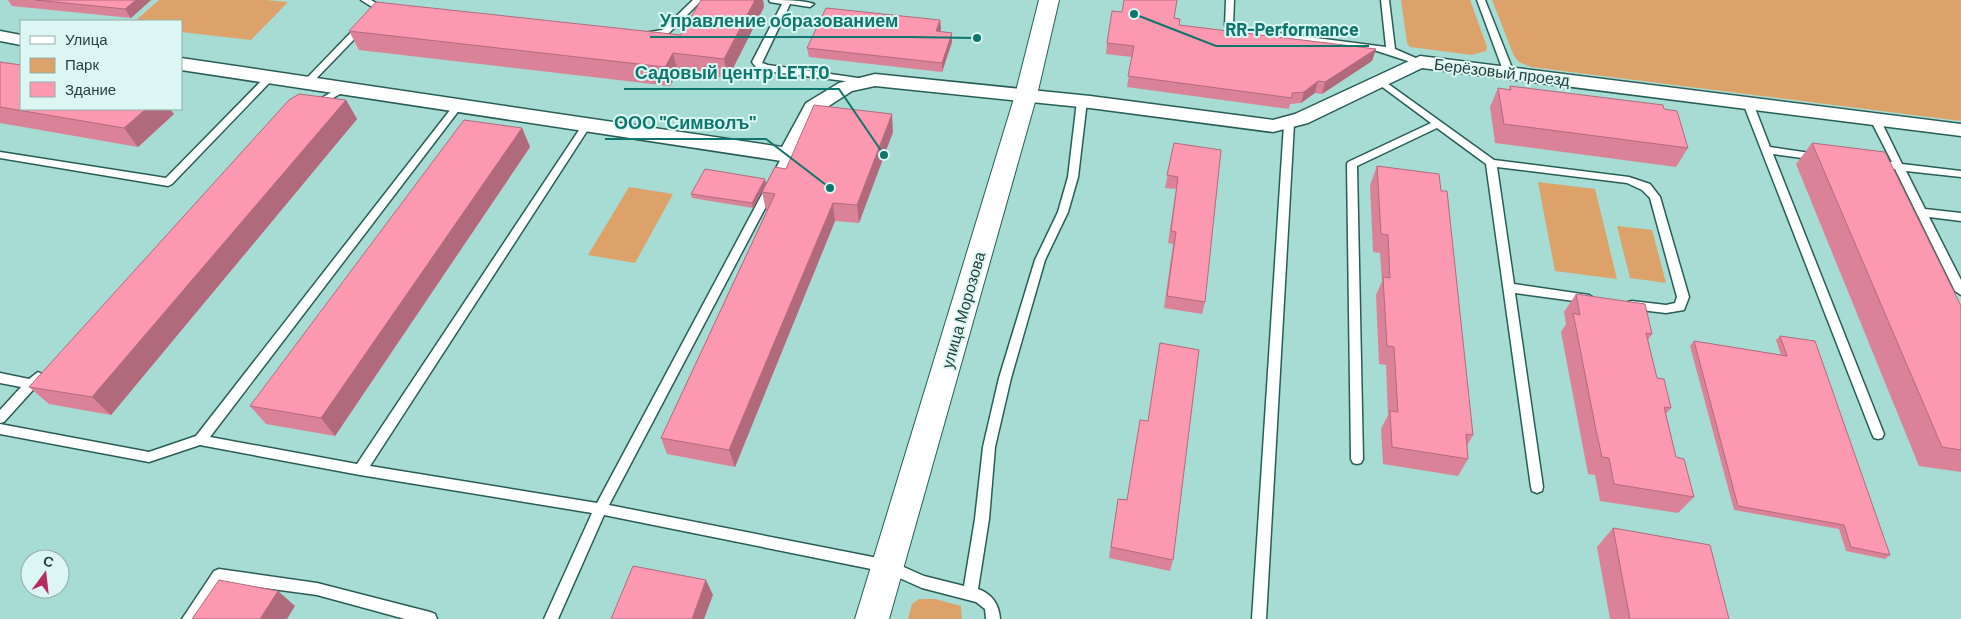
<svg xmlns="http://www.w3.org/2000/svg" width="1961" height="619" viewBox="0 0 1961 619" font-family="Barlow,sans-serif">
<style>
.green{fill:#dda269}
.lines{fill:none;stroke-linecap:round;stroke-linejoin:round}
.service-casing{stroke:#285d56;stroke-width:3}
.minor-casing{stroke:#285d56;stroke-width:3}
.tertiary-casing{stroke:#285d56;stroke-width:2}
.service{fill:#fff;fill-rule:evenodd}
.minor{fill:#fff;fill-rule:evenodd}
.tertiary{fill:#fff;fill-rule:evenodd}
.wall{fill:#da8398}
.shaded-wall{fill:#b16a7c}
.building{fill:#fd98b1;stroke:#b16a7c}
.labels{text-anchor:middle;stroke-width:4;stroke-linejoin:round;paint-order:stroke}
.street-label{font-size:16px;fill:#293f3c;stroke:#dcf7f3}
.leader{fill:none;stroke:#0f766e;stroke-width:2}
.callout-dot{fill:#0f766e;stroke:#dcf7f3;stroke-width:2}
.callout-label{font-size:18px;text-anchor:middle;font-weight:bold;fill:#0f766e;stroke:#dcf7f3;stroke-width:4;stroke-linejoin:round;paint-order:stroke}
</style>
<rect width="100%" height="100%" fill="#a6dcd4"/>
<!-- green -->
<g class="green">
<polygon points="159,0 266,0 288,2 251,40 181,32 181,21 135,21"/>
<polygon points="1401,0 1470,0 1487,47 1486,51 1472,55 1410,47 1407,43"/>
<polygon points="1492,0 1961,0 1961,121 1531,67 1519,62 1514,56"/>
<polygon points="1538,182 1595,189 1617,279 1555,271"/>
<polygon points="629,187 673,194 635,263 588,255"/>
<polygon points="1617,226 1652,230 1666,283 1630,278"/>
<polygon points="919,599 935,599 961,606 962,619 908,619 912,604"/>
</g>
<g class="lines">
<!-- service casing -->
<g class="service-casing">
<g id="service">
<polygon points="361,0 371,0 384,8 383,10 377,10"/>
<polygon points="693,0 702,0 668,34 644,37 644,33 662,30"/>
<path d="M769,0C782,0 804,0 814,4L810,7L790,4L762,63L768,65L865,79L868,80V84L766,71L756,67L752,62L782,4L770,2Z"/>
<polygon points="1226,0 1234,0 1233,24 1239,28 1386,47 1381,0 1389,0 1395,49 1425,62 1420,65 1377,51 1234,32 1225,25"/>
<polygon points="1477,0 1485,0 1514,73 1512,75 1509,76 1504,73"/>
<polygon points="363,22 367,25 366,27 310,85 304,85 304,81 360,23"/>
<polygon points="269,75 272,76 272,80 172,184 168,186 0,158 0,152 166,178 266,76"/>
<polygon points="1380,78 1494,160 1629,177 1650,184 1660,197 1689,297 1684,310 1666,313 1632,309 1628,308 1626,305 1628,302 1632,301 1666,305 1675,303 1677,297 1650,198 1642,190 1627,183 1497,167 1514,284 1589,295 1595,299 1589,303 1515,293 1543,487 1542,491 1537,493 1532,491 1531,487 1486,164 1437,128 1357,166 1363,459 1361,463 1357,464 1353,463 1351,459 1347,164 1348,162 1431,123 1377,83 1375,81"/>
<polygon points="342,86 347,89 345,91 316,108 310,108 308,106"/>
<path d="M1082,98L1087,101L1078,177L1068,212L1045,260L1011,378L995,447L989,519L978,589C992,594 999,604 1000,619H986L985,609L976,602L922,588L886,572L604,515L558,619H544L592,513L360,475L200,445L149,462L0,434V424L149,452L196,436L454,105L457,104L462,107L460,109L210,437L357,464L583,124L586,123L591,126L589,128L370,466L597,503L783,155L788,152L793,155L609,505L888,560L924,576L964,586L975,519L983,447L999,378L1035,260L1058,212L1068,177L1077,101Z"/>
<polygon points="1748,100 1753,103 1770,147 1817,154 1822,157 1817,160 1773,154 1884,434 1882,438 1878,439 1874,438 1872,434 1743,103"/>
<polygon points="1875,116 1880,119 1902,164 1961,171 1961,177 1906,171 1925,209 1961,213 1961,221 1929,217 1961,280 1961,295 1955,291 1895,169 1878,167 1873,164 1878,161 1892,162 1870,119"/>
<polygon points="1289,121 1294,124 1266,619 1252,619 1284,124"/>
<polygon points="38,372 42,374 44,377 42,380 4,422 0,423 0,410 21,387 0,383 0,373 29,379"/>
<polygon points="219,569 317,583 430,612 435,614 437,619 405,619 317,595 222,582 197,619 182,619 214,571"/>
</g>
</g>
<!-- minor casing -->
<g class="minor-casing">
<g id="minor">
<polygon points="0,31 21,35 21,45 0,41"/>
<polygon points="1420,56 1961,124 1961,136 1422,68 1308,123 1273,132 1090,108 875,86 852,91 821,111 795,160 788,162 181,70 181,58 782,147 806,103 839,83 875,74 1090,96 1273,120 1295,114"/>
</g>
</g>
<!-- tertiary casing -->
<g class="tertiary-casing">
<polygon id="tertiary" points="1039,0 1059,0 1037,95 889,619 855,619 1015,95"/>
</g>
<!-- service -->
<use href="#service" class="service"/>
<!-- minor -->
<use href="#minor" class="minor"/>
<!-- tertiary -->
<use href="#tertiary" class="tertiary"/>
</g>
<!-- wall -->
<g class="wall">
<polygon points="8,0 151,0 131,18 12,6"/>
<polygon points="701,0 763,0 764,7 728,78 678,72 670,86 359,50 349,31 681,35"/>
<polygon points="1174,18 1179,25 1376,49 1372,61 1322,94 1315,93 1301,103 1290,104 1289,109 1127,87 1132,57 1106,54 1107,43"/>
<polygon points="940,20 941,29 940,32 952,42 942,72 809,57 807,48"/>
<polygon points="0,62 174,114 138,147 0,123"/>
<polygon points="1510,86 1664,109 1688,148 1676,167 1495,143 1490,107 1498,88 1509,90"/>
<polygon points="346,100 357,119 111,415 49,404 29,387"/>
<polygon points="522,128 530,147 335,436 266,424 250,406"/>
<polygon points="893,132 859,223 835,221 735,467 667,454 661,438 767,210 766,210 762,192"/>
<polygon points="1174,143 1205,302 1202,314 1164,308 1173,244 1168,243 1176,189 1165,188"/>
<polygon points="1812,143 1961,306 1961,472 1919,466 1796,164"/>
<polygon points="1377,166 1473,435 1467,446 1468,459 1458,476 1383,464 1381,429 1388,415 1386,365 1379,364 1376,295 1382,281 1380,253 1373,252 1370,185"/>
<polygon points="765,179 766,184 753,208 692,198 691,194"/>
<polygon points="1576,294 1652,334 1648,340 1657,378 1671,408 1666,414 1676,457 1694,497 1678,513 1600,501 1595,475 1588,474 1561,332 1566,324 1564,312"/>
<polygon points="1780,336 1890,555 1885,559 1846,551 1839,529 1734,510 1690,346 1694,341 1781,355 1776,340"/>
<polygon points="1160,343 1173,560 1170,571 1109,558 1118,499 1127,500 1138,431 1148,421"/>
<polygon points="1613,528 1729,619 1610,619 1597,547"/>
</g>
<!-- shaded-wall -->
<g class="shaded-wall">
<polygon points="136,0 151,0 131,18 125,9"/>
<polygon points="755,0 763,0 764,7 728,78 724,59"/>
<polygon points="940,20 941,29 937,40 936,31"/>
<polygon points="952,33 952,42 942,72 942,63"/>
<polygon points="1376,49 1372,61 1322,94 1325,82"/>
<polygon points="673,53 678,72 670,86 665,67"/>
<polygon points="1318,81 1315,93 1301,103 1304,92"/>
<polygon points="346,100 357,119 111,415 92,397"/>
<polygon points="145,109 170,109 174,114 138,147 124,128"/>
<polygon points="892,114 893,132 859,223 857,205"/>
<polygon points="522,128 530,147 335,436 321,418"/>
<polygon points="765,179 766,184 753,208 752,203"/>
<polygon points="833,203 835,221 735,467 729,450"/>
<polygon points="706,580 713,595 704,619 692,619"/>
<polygon points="278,591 295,606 287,619 260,619"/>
</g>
<!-- building -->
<g class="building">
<polygon points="35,0 136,0 125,9"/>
<polygon points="701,0 755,0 724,59 673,53 665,67 349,31 376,2 681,35"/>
<polygon points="1124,0 1177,0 1174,18 1180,19 1179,25 1376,49 1325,82 1318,81 1304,92 1292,93 1292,98 1128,76 1134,46 1107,43 1112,11 1122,12"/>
<polygon points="826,8 940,20 936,31 952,33 942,63 807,48"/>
<polygon points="0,62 21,65 21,109 146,109 124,128 0,107"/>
<polygon points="1510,86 1663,105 1664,109 1677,111 1688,148 1504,124 1498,88 1511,90"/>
<polygon points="299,94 346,100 92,397 29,387 289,100"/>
<polygon points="814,105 892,114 857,205 833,203 729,450 661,438 775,194 762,192 775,167 786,169"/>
<polygon points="464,120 522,128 321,418 250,406"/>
<polygon points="1174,143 1221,150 1205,302 1167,296 1176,232 1171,231 1178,177 1167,175"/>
<polygon points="1812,143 1885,152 1961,306 1961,450 1942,447"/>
<polygon points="1377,166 1439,174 1441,191 1447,191 1473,435 1466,434 1468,459 1392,447 1390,411 1398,412 1394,347 1387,346 1383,277 1390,278 1388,235 1381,234"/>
<polygon points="705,169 765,179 752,203 691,194"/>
<polygon points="1576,294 1645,304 1652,334 1646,333 1657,378 1664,379 1671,408 1664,407 1676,457 1684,459 1694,497 1614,484 1609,458 1602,457 1596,430 1573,313 1580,315"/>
<polygon points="1780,336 1815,341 1890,555 1851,547 1844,525 1738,506 1694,341 1787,356"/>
<polygon points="1160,343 1199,350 1173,560 1111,547 1118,499 1127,500 1140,420 1148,421"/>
<polygon points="1613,528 1710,545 1729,619 1630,619"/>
<polygon points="633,566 706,580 692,619 611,619"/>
<polygon points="219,580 278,591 260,619 192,619"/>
</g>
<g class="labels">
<!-- street labels -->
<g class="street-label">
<text transform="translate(1502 72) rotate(7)" y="6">Берёзовый проезд</text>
<text transform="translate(963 310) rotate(-74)" y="6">улица Морозова</text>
</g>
</g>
<!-- callouts -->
<path class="leader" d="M977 38L909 37H650M1134 14L1216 46H1369M884 155L839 89H624M830 188L766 139H605"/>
<g class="callout-dot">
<circle cx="977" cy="38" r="5"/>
<circle cx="1134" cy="14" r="5"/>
<circle cx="884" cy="155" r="5"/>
<circle cx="830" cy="188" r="5"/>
</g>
<g class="callout-label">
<text x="779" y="27">Управление образованием</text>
<text x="1292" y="36">RR-Performance</text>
<text x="732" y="79">Садовый центр LETTO</text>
<text x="685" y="129">ООО "Символъ"</text>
</g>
<!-- legend -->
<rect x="20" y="20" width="162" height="90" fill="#dcf7f3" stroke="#94adaa"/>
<rect x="30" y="36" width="25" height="8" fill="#ffffff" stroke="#94adaa"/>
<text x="65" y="45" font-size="15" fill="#293f3c">Улица</text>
<rect x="30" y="58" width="25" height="15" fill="#dda269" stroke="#94adaa"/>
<text x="65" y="70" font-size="15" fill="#293f3c">Парк</text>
<rect x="30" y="82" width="25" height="15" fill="#fd98b1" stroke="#94adaa"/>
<text x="65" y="95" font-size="15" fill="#293f3c">Здание</text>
<!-- north arrow -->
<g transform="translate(45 574) rotate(15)"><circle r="24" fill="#dcf7f3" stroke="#94adaa"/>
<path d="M0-4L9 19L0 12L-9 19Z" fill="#b82b5e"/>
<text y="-8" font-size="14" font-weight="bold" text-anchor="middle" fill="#293f3c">С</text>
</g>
</svg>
